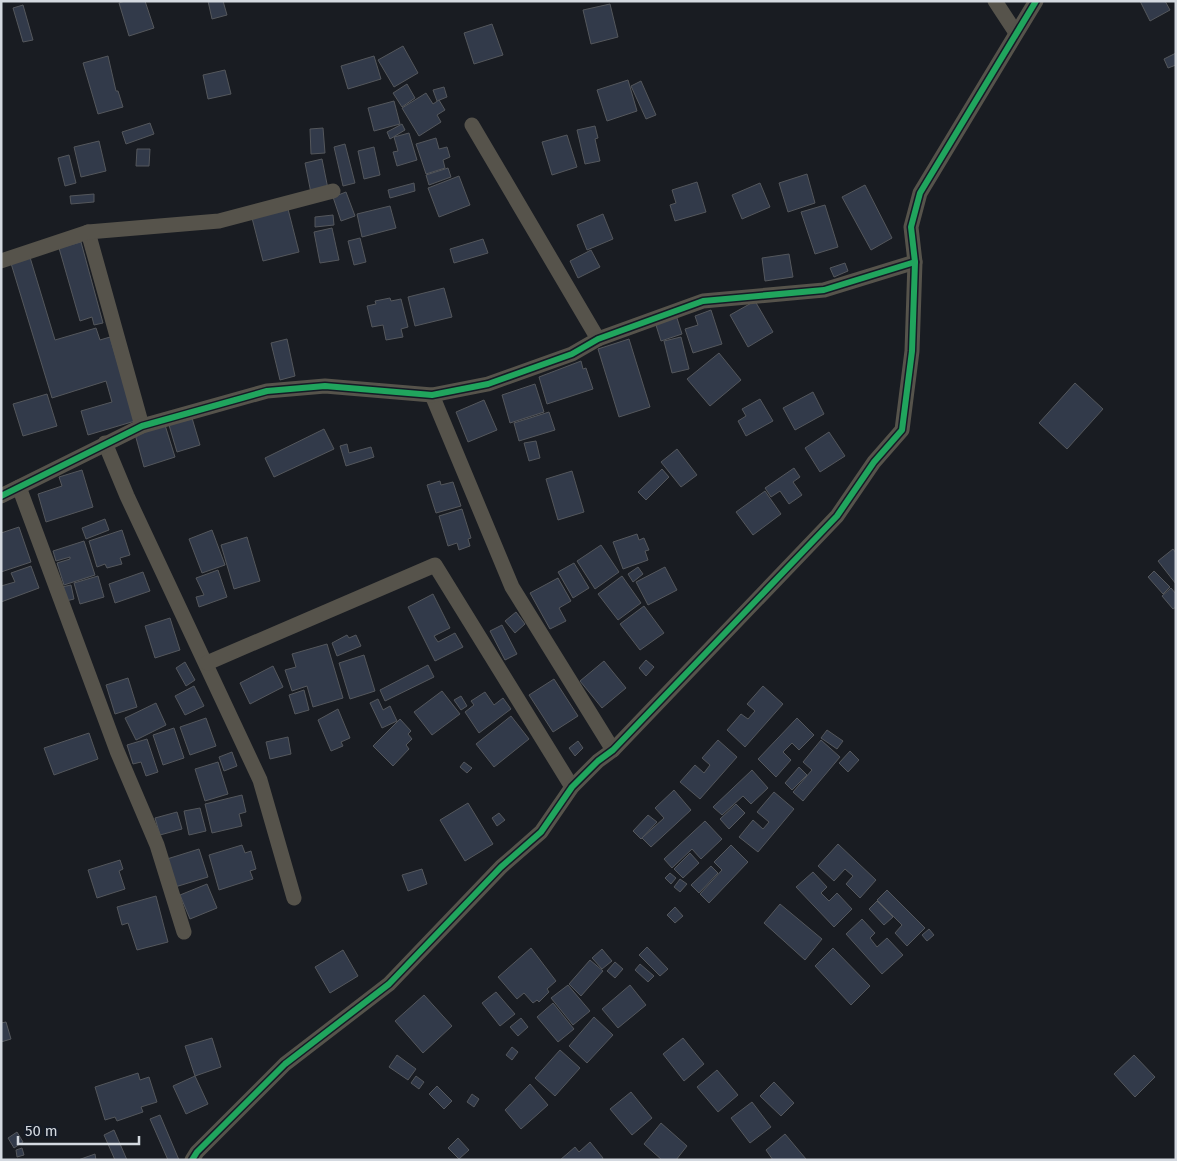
<svg xmlns="http://www.w3.org/2000/svg" width="1177" height="1161" viewBox="0 0 1177 1161" font-family="'Fira Sans',sans-serif">
<style>
.building{fill:#323a4a;stroke:#54575c}
.lines{fill:none;stroke-linecap:round;stroke-linejoin:round}
.minor{stroke:#56534b;stroke-width:15}
.cycleway-casing{stroke:#151b26;stroke-width:9}
.cycleway{stroke:#20a55d;stroke-width:6}
</style>
<rect width="100%" height="100%" fill="#191c22"/>
<!-- building -->
<g class="building">
<polygon points="125,1 145,1 154,28 129,36 119,3"/>
<polygon points="208,1 223,1 227,15 212,19"/>
<polygon points="1140,1 1165,1 1170,10 1150,21"/>
<polygon points="610,4 618,37 591,44 583,10"/>
<polygon points="23,5 33,40 23,42 13,8"/>
<polygon points="492,24 503,55 474,64 464,33"/>
<polygon points="403,46 418,73 394,87 378,60"/>
<polygon points="1176,53 1176,65 1168,68 1164,59"/>
<polygon points="108,56 116,91 118,91 123,107 98,114 83,63"/>
<polygon points="374,56 381,79 348,89 341,66"/>
<polygon points="225,70 231,94 208,99 203,75"/>
<polygon points="628,80 637,111 607,121 597,90"/>
<polygon points="641,81 656,115 646,119 631,86"/>
<polygon points="407,84 415,98 402,107 393,93"/>
<polygon points="444,87 447,97 437,101 433,90"/>
<polygon points="426,93 433,104 439,100 445,110 437,115 441,122 419,136 402,108"/>
<polygon points="394,101 400,124 374,131 368,108"/>
<polygon points="150,123 154,134 126,144 122,132"/>
<polygon points="402,124 405,130 390,139 387,132"/>
<polygon points="595,126 598,138 595,139 600,161 585,164 577,130"/>
<polygon points="323,128 325,153 311,154 310,129"/>
<polygon points="409,133 417,160 397,166 393,152 398,151 394,137"/>
<polygon points="567,135 577,167 552,175 542,142"/>
<polygon points="436,138 439,149 447,147 450,157 443,160 445,168 426,174 416,144"/>
<polygon points="99,141 106,171 81,177 74,147"/>
<polygon points="345,144 355,183 343,186 334,147"/>
<polygon points="374,147 380,175 364,179 358,151"/>
<polygon points="137,149 150,149 149,166 136,166"/>
<polygon points="69,155 76,183 65,186 58,158"/>
<polygon points="322,159 328,189 311,193 305,163"/>
<polygon points="448,168 451,177 429,185 426,175"/>
<polygon points="807,174 815,203 788,212 779,183"/>
<polygon points="459,176 470,205 439,217 428,188"/>
<polygon points="697,182 706,212 675,221 670,205 676,203 672,190"/>
<polygon points="414,183 415,191 390,198 388,190"/>
<polygon points="760,183 770,207 742,219 732,195"/>
<polygon points="865,185 892,238 871,250 842,197"/>
<polygon points="346,192 355,216 341,221 333,197"/>
<polygon points="94,194 94,202 71,204 70,196"/>
<polygon points="825,205 838,247 815,254 801,212"/>
<polygon points="390,206 396,228 362,237 357,214"/>
<polygon points="288,209 299,252 263,261 252,218"/>
<polygon points="603,214 613,239 587,250 577,225"/>
<polygon points="333,215 334,225 315,227 315,217"/>
<polygon points="332,228 339,260 320,263 314,232"/>
<polygon points="360,238 366,262 354,265 348,241"/>
<polygon points="483,239 488,253 454,263 450,249"/>
<polygon points="81,242 103,323 94,325 92,317 80,321 59,248"/>
<polygon points="591,250 600,267 578,278 570,261"/>
<polygon points="29,254 55,340 96,328 100,340 110,337 135,421 88,435 81,411 112,402 106,381 52,398 10,260"/>
<polygon points="789,254 793,277 765,281 762,258"/>
<polygon points="845,263 848,271 834,277 830,268"/>
<polygon points="444,288 452,317 415,326 408,297"/>
<polygon points="390,298 391,301 401,299 408,327 401,329 403,337 386,340 383,325 372,327 367,306 376,304 375,301"/>
<polygon points="755,301 773,332 748,347 730,315"/>
<polygon points="711,310 722,344 693,353 685,329 698,325 695,316"/>
<polygon points="676,315 682,334 661,341 655,322"/>
<polygon points="681,337 689,369 672,373 664,341"/>
<polygon points="287,339 295,376 280,380 271,343"/>
<polygon points="629,339 650,407 619,417 598,349"/>
<polygon points="719,353 741,380 710,406 687,379"/>
<polygon points="581,361 583,369 586,368 593,389 547,404 539,377"/>
<polygon points="1075,383 1103,409 1067,449 1039,423"/>
<polygon points="535,384 544,412 510,423 502,395"/>
<polygon points="813,392 824,414 795,430 783,408"/>
<polygon points="47,394 57,426 23,436 13,404"/>
<polygon points="760,399 773,421 746,436 738,421 746,416 742,409"/>
<polygon points="484,400 497,430 468,442 456,412"/>
<polygon points="549,412 555,430 519,441 514,423"/>
<polygon points="192,418 200,445 177,452 169,425"/>
<polygon points="165,425 175,457 144,467 135,434"/>
<polygon points="324,429 334,449 274,477 265,458"/>
<polygon points="829,432 845,456 820,472 805,448"/>
<polygon points="536,441 540,458 529,461 524,443"/>
<polygon points="347,444 349,453 371,447 374,457 346,466 340,446"/>
<polygon points="677,449 697,475 681,487 661,462"/>
<polygon points="794,468 800,477 793,482 802,495 789,504 780,491 771,497 765,488"/>
<polygon points="662,469 669,477 646,500 638,492"/>
<polygon points="82,470 93,507 46,522 38,494 62,486 59,477"/>
<polygon points="572,471 584,512 558,520 546,479"/>
<polygon points="440,481 441,485 453,482 461,506 436,513 427,485"/>
<polygon points="765,491 781,514 753,535 736,512"/>
<polygon points="462,509 471,538 468,539 470,546 459,550 457,543 448,546 439,516"/>
<polygon points="105,519 109,530 86,539 82,528"/>
<polygon points="19,527 31,562 1,572 1,533"/>
<polygon points="122,530 130,555 120,558 122,564 107,568 105,564 97,567 89,541"/>
<polygon points="212,530 225,565 202,573 189,539"/>
<polygon points="637,534 639,540 644,538 649,550 645,551 648,560 623,569 613,542"/>
<polygon points="247,537 260,581 234,589 221,545"/>
<polygon points="84,541 95,575 64,585 57,563 70,559 70,557 56,561 53,551"/>
<polygon points="601,545 619,572 595,589 577,561"/>
<polygon points="1173,549 1176,553 1176,584 1158,561"/>
<polygon points="574,563 589,588 573,598 558,572"/>
<polygon points="31,566 39,588 1,602 1,586 15,582 11,573"/>
<polygon points="638,567 643,574 633,582 628,574"/>
<polygon points="665,567 677,590 648,605 636,582"/>
<polygon points="218,570 227,597 199,607 196,597 204,595 196,578"/>
<polygon points="1154,571 1170,587 1163,594 1148,577"/>
<polygon points="143,572 150,591 115,603 109,584"/>
<polygon points="98,576 104,597 80,604 74,583"/>
<polygon points="622,576 641,603 618,620 598,594"/>
<polygon points="558,578 571,601 559,608 566,621 550,629 530,593"/>
<polygon points="71,585 74,599 66,601 62,587"/>
<polygon points="1171,588 1176,594 1176,607 1173,609 1162,596"/>
<polygon points="433,594 450,628 434,636 438,642 455,633 463,647 435,661 408,607"/>
<polygon points="644,606 664,633 640,650 620,624"/>
<polygon points="516,612 525,624 515,633 505,621"/>
<polygon points="170,618 180,650 155,658 145,626"/>
<polygon points="502,625 517,654 505,660 490,631"/>
<polygon points="347,635 349,638 356,635 361,646 337,656 332,643"/>
<polygon points="327,644 343,698 313,707 307,686 292,691 285,670 296,667 292,654"/>
<polygon points="364,655 375,691 350,699 339,663"/>
<polygon points="646,660 654,667 646,676 639,668"/>
<polygon points="604,661 626,688 602,708 580,681"/>
<polygon points="185,662 195,680 186,686 176,668"/>
<polygon points="428,665 434,677 385,701 380,690"/>
<polygon points="273,666 283,687 250,704 240,683"/>
<polygon points="128,678 137,707 115,714 106,685"/>
<polygon points="554,679 578,716 553,732 529,695"/>
<polygon points="194,686 204,706 185,715 175,696"/>
<polygon points="763,686 783,704 745,747 727,730 741,714 748,719 755,711 747,704"/>
<polygon points="304,690 309,710 295,714 289,695"/>
<polygon points="442,691 460,714 432,735 414,712"/>
<polygon points="485,692 494,705 503,698 511,709 479,733 465,712 474,705 471,701"/>
<polygon points="461,696 467,706 461,710 454,700"/>
<polygon points="378,699 383,710 390,706 397,721 382,728 370,703"/>
<polygon points="156,703 166,725 136,740 125,718"/>
<polygon points="338,709 350,738 341,742 343,746 331,751 318,720"/>
<polygon points="511,716 529,739 494,767 476,744"/>
<polygon points="206,718 216,746 190,755 180,727"/>
<polygon points="797,718 814,735 799,750 792,743 783,752 791,760 776,777 758,759"/>
<polygon points="400,719 411,731 408,734 412,739 406,745 409,749 393,766 373,746"/>
<polygon points="174,728 184,758 163,765 153,735"/>
<polygon points="827,730 843,741 837,749 821,738"/>
<polygon points="89,733 98,759 54,775 44,748"/>
<polygon points="288,737 291,754 270,759 266,742"/>
<polygon points="147,739 158,772 146,776 141,762 133,764 127,745"/>
<polygon points="718,740 737,757 700,799 680,782 695,765 704,773 710,765 702,758"/>
<polygon points="821,740 840,757 803,801 793,792 812,770 803,762"/>
<polygon points="578,741 583,748 575,756 569,748"/>
<polygon points="850,751 859,760 848,772 839,763"/>
<polygon points="232,752 237,766 224,771 219,757"/>
<polygon points="218,762 228,794 205,801 195,769"/>
<polygon points="464,762 472,768 467,773 460,767"/>
<polygon points="799,767 807,775 792,790 785,783"/>
<polygon points="752,770 768,788 751,804 743,796 722,815 713,807"/>
<polygon points="674,790 691,810 651,847 642,838 664,818 655,808"/>
<polygon points="774,792 794,809 758,852 739,837 753,820 763,829 769,822 757,812"/>
<polygon points="242,795 246,812 239,814 242,826 212,833 205,804"/>
<polygon points="468,803 493,844 465,861 440,820"/>
<polygon points="736,804 745,813 729,829 720,819"/>
<polygon points="200,808 206,831 189,835 184,811"/>
<polygon points="177,812 182,829 160,835 155,818"/>
<polygon points="499,813 505,820 497,826 492,818"/>
<polygon points="648,815 657,822 641,839 633,831"/>
<polygon points="705,821 722,839 701,859 692,849 672,868 664,859"/>
<polygon points="838,844 876,880 860,898 846,884 853,876 845,869 834,881 818,866"/>
<polygon points="242,845 245,853 251,851 256,869 250,871 253,879 219,890 209,855"/>
<polygon points="731,845 748,862 709,903 700,894 722,870 714,862"/>
<polygon points="199,849 208,877 175,887 167,859"/>
<polygon points="690,853 699,863 683,878 674,869"/>
<polygon points="120,860 123,869 119,871 125,889 97,898 88,870"/>
<polygon points="711,866 718,873 699,893 691,885"/>
<polygon points="422,869 427,884 408,891 402,875"/>
<polygon points="813,872 827,887 821,893 829,901 837,893 852,909 834,927 796,887"/>
<polygon points="670,873 676,878 671,884 665,878"/>
<polygon points="680,879 687,884 680,892 674,887"/>
<polygon points="207,884 217,908 190,919 180,895"/>
<polygon points="887,890 925,928 907,946 895,933 902,925 877,900"/>
<polygon points="156,896 168,942 137,950 128,923 122,925 117,907"/>
<polygon points="877,901 893,917 884,925 869,909"/>
<polygon points="780,904 822,939 805,960 764,923"/>
<polygon points="675,907 683,916 675,923 667,915"/>
<polygon points="862,919 875,933 870,938 877,947 887,938 903,955 882,974 846,934"/>
<polygon points="929,929 934,935 927,941 922,935"/>
<polygon points="647,947 668,969 660,976 639,955"/>
<polygon points="531,948 556,981 547,989 549,992 539,1002 537,1000 533,1003 524,993 517,999 498,977"/>
<polygon points="833,948 870,986 851,1005 815,966"/>
<polygon points="602,949 612,961 602,969 592,958"/>
<polygon points="343,950 358,976 330,993 315,967"/>
<polygon points="590,960 603,971 581,996 569,984"/>
<polygon points="615,962 623,969 615,978 607,971"/>
<polygon points="640,964 654,976 648,982 635,970"/>
<polygon points="568,985 590,1011 573,1025 551,998"/>
<polygon points="630,985 646,1005 618,1028 602,1009"/>
<polygon points="496,992 515,1014 500,1026 482,1003"/>
<polygon points="424,995 452,1026 423,1053 395,1021"/>
<polygon points="553,1003 574,1029 558,1042 537,1017"/>
<polygon points="594,1017 613,1035 587,1063 569,1046"/>
<polygon points="521,1018 528,1027 518,1036 510,1027"/>
<polygon points="6,1022 11,1039 1,1042 1,1023"/>
<polygon points="212,1038 221,1067 195,1076 185,1046"/>
<polygon points="683,1038 704,1064 684,1081 663,1054"/>
<polygon points="512,1047 518,1052 512,1060 506,1055"/>
<polygon points="560,1050 580,1068 555,1096 535,1078"/>
<polygon points="397,1055 416,1069 408,1080 389,1067"/>
<polygon points="1134,1055 1155,1077 1135,1097 1114,1074"/>
<polygon points="717,1070 738,1095 718,1112 697,1087"/>
<polygon points="138,1073 140,1080 149,1077 157,1102 141,1107 143,1112 117,1121 115,1117 105,1120 95,1087"/>
<polygon points="195,1076 208,1104 186,1114 173,1086"/>
<polygon points="416,1076 424,1082 419,1089 411,1083"/>
<polygon points="774,1082 794,1103 781,1116 760,1096"/>
<polygon points="530,1084 548,1105 521,1129 505,1110"/>
<polygon points="437,1086 452,1101 444,1109 429,1094"/>
<polygon points="631,1092 652,1118 632,1135 610,1109"/>
<polygon points="472,1094 479,1099 474,1107 467,1102"/>
<polygon points="752,1102 771,1127 750,1143 731,1118"/>
<polygon points="160,1115 179,1160 168,1160 150,1119"/>
<polygon points="661,1123 687,1146 676,1160 662,1160 644,1144"/>
<polygon points="114,1130 127,1160 115,1160 104,1135"/>
<polygon points="17,1132 23,1142 14,1148 8,1138"/>
<polygon points="785,1134 806,1159 806,1160 773,1160 766,1150"/>
<polygon points="458,1138 469,1150 459,1159 448,1148"/>
<polygon points="590,1142 603,1158 602,1160 560,1160 575,1147 579,1152"/>
<polygon points="22,1148 24,1155 17,1157 16,1150"/>
<polygon points="95,1154 96,1160 78,1160"/>
</g>
<g class="lines">
<!-- minor -->
<g class="minor">
<polyline points="995,1 1016,33"/>
<polyline points="472,125 598,339"/>
<polyline points="88,232 142,426"/>
<polyline points="1,261 88,232 219,221 333,191"/>
<polyline points="432,395 512,587 613,750"/>
<polyline points="105,443 127,496 260,780 294,898"/>
<polyline points="19,487 117,751 157,845 184,932"/>
<polyline points="1,496 142,426 267,391 325,386 432,395 488,384 572,354 598,339 703,301 824,290 915,262"/>
<polyline points="207,663 435,565 572,787"/>
<polyline points="192,1160 197,1152 285,1064 389,984 501,867 541,832 572,787 598,761 613,750 837,516 874,462 902,430 912,351 915,262 911,227 920,193 1036,1"/>
</g>
<!-- cycleway casing -->
<g class="cycleway-casing">
<g id="cycleway">
<polyline points="1,496 142,426 267,391 325,386 432,395 488,384 572,354 598,339 703,301 824,290 915,262"/>
<polyline points="192,1160 197,1152 285,1064 389,984 501,867 541,832 572,787 598,761 613,750 837,516 874,462 902,430 912,351 915,262 911,227 920,193 1036,1"/>
</g>
</g>
<!-- cycleway -->
<use href="#cycleway" class="cycleway"/>
</g>
<!-- border -->
<rect width="1177" height="1161" fill="none" stroke="#d4d9e0" stroke-width="5"/>
<!-- scale -->
<path d="M18 1136v8h121v-8" fill="none" stroke="#d4d9e0" stroke-width="2.5"/>
<text x="25" y="1136" font-size="15" fill="#d4d9e0" stroke="#151b26" stroke-width="4" paint-order="stroke">50 m</text>
</svg>
